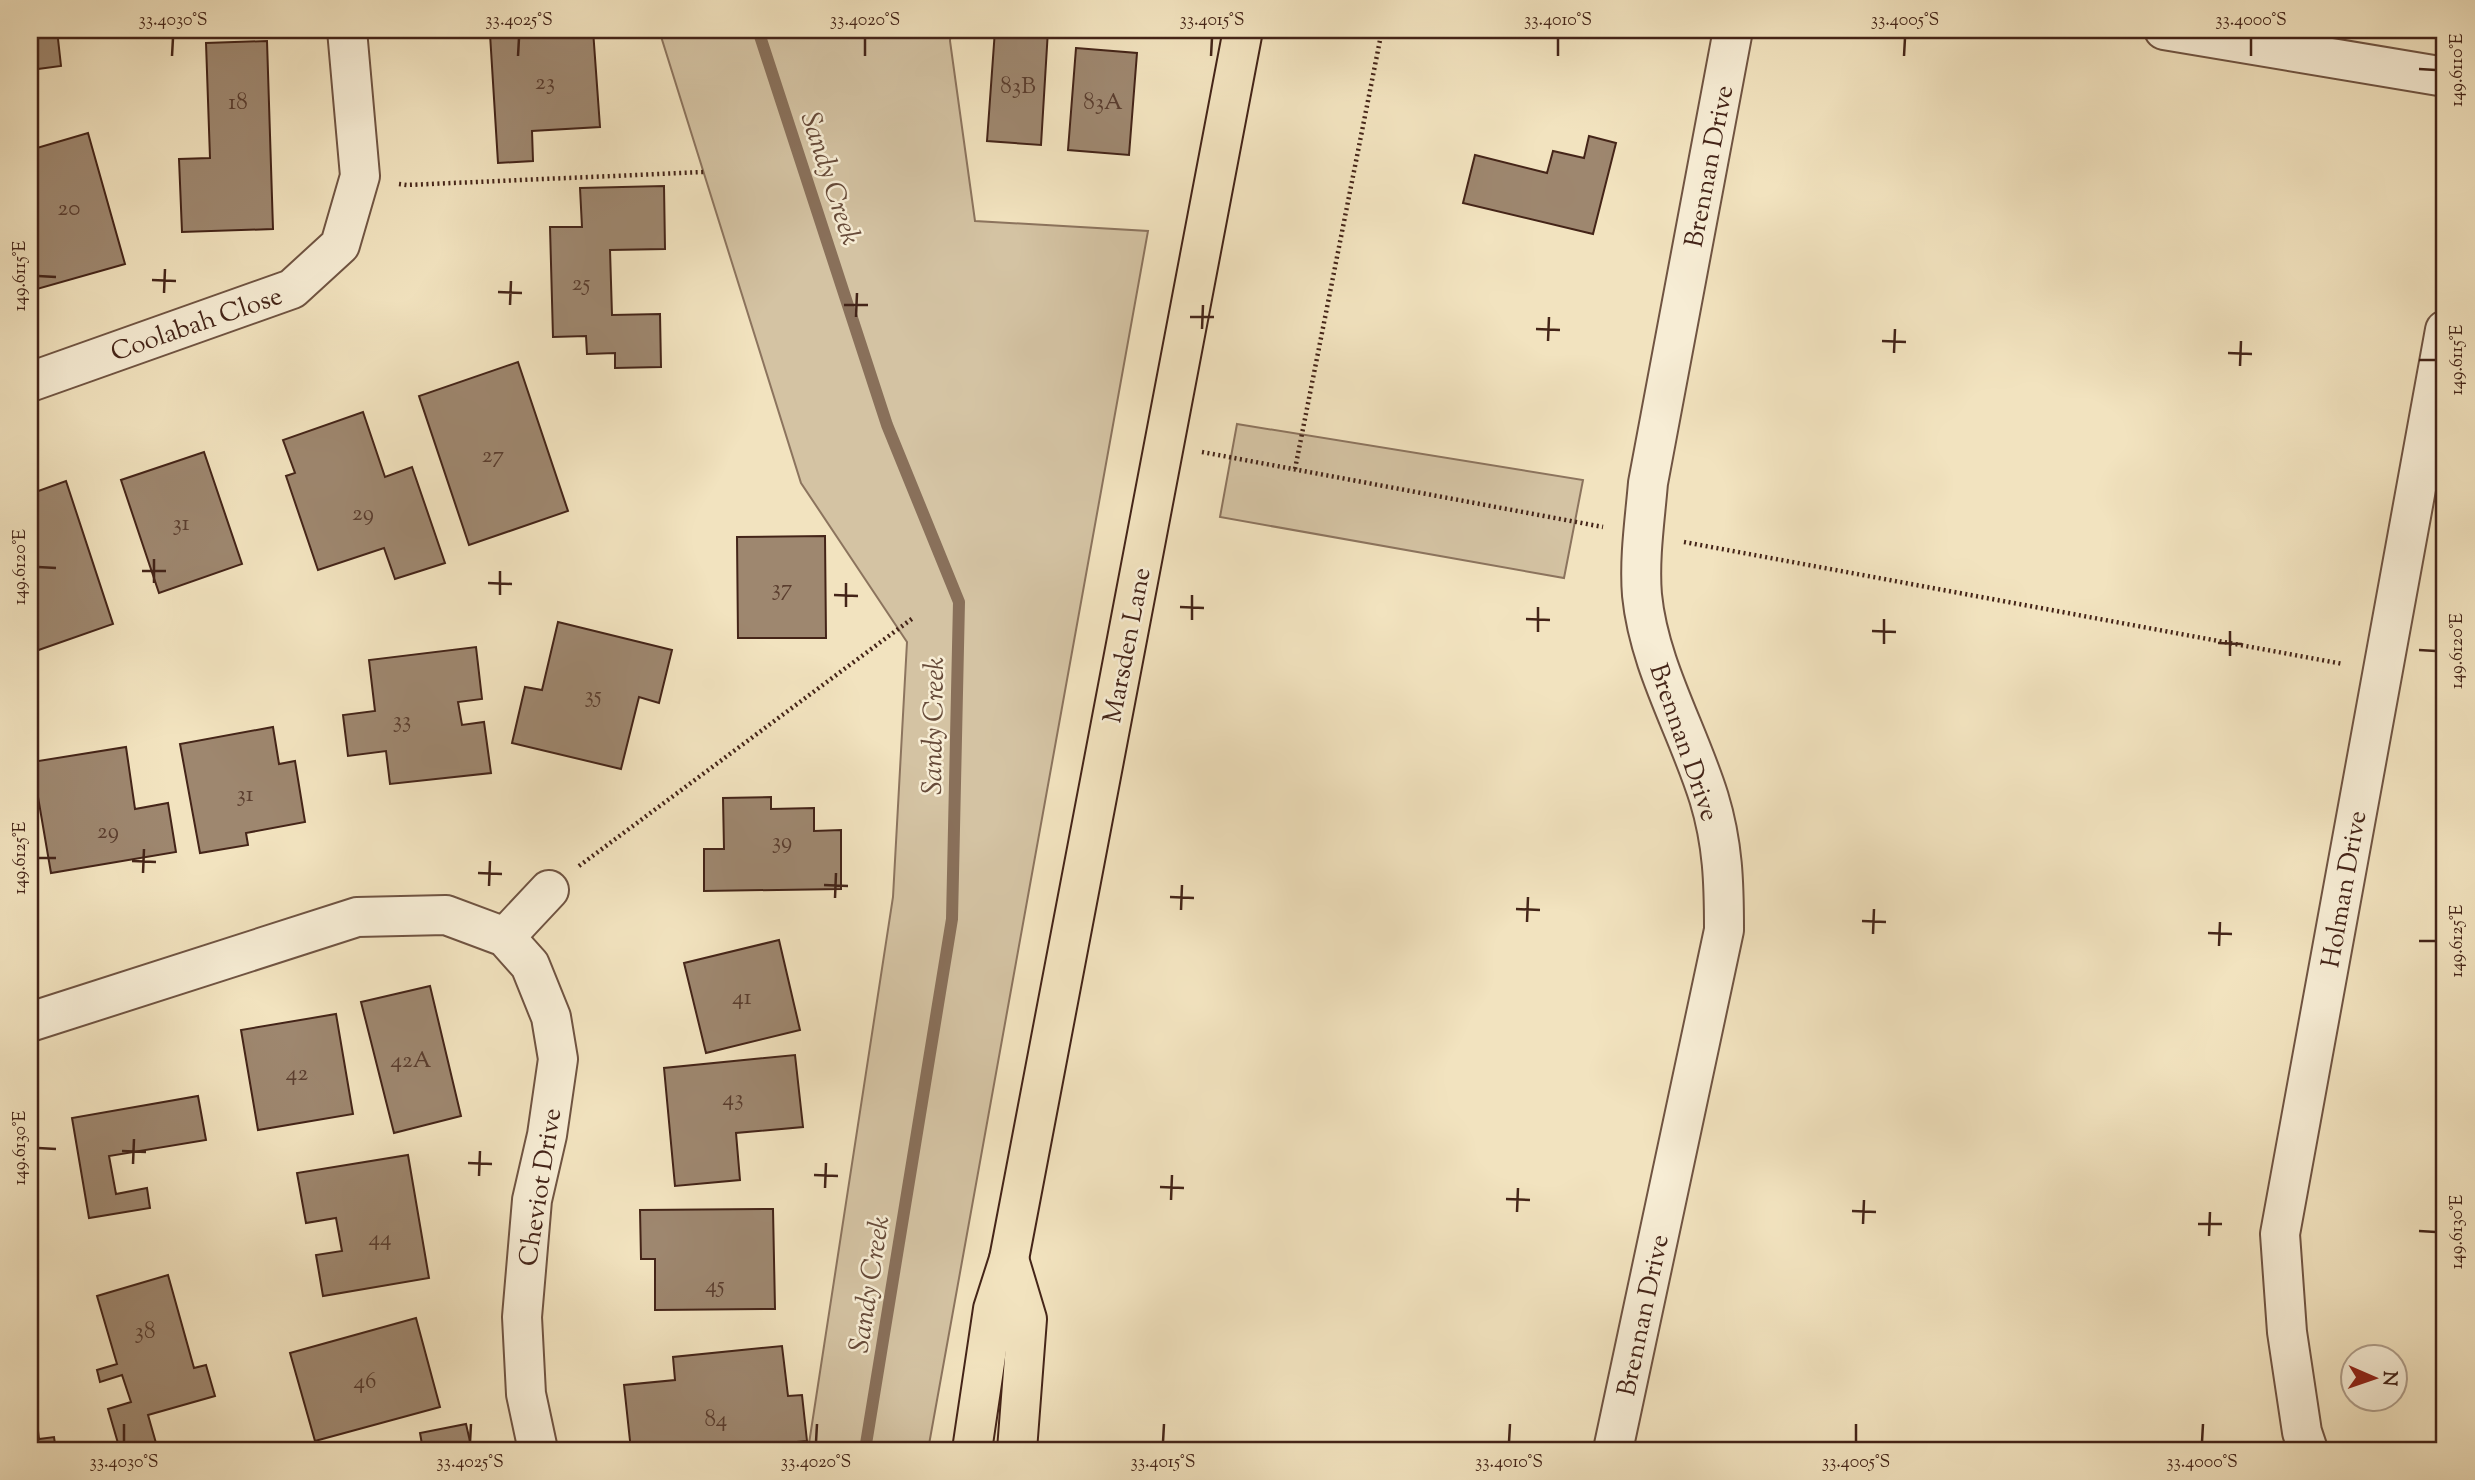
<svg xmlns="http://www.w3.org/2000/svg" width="2475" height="1480" viewBox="0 0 2475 1480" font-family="'Sorts Mill Goudy',serif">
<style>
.green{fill:#d4c3a3;stroke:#8c745e;stroke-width:2}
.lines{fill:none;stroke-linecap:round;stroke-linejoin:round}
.stream{stroke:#89705a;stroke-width:12}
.building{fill:#9e876f;stroke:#442418;stroke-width:2}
.minor-casing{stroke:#705442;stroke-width:42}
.major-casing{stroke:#442418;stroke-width:42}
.path{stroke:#442418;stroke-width:4.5;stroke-dasharray:2 3.5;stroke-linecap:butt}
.minor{stroke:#f7edd5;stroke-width:38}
.major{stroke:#f2e3bf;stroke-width:38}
.ticks{fill:none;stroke:#442418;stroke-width:2.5}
.labels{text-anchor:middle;stroke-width:5;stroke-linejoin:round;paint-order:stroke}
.number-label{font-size:23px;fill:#5a3d2e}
.street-label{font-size:26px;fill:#442418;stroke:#f7edd5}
.water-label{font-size:28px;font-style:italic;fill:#664a39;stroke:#f7edd5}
.neatline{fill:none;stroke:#442418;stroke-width:2.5}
.ticks-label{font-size:18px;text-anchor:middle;fill:#442418}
</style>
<rect width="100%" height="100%" fill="#f2e3bf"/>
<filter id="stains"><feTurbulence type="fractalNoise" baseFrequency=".00286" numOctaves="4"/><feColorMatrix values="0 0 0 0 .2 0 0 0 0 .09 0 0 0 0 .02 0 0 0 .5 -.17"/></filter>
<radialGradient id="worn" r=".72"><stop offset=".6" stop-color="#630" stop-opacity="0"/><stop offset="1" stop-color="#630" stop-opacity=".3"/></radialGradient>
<!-- green -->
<g class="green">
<polygon points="659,30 951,30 950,41 975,221 1148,231 928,1450 808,1450 893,897 907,642 801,483"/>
<polygon points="1237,424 1583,480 1564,578 1220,517"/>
</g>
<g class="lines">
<!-- stream -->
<polyline class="stream" points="758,30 887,425 959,602 952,919 865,1450"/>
</g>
<!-- building -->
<g class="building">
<polygon points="30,30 57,30 61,66 30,70"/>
<polygon points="563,30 593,30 600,127 532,131 533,161 498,163 490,34"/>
<polygon points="995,30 1048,30 1041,145 987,141"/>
<polygon points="267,41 273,229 182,232 179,159 210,158 206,43"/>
<polygon points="1076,48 1137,53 1129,155 1068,150"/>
<polygon points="88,133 125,264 30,291 30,150"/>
<polygon points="1589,136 1616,143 1593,234 1463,203 1475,155 1547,173 1553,151 1584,158"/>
<polygon points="664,186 665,249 610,250 612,315 660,314 661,367 615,368 615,353 587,354 586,336 553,337 550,227 582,227 580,188"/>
<polygon points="518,362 568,511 469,545 419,396"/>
<polygon points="363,412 385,477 412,467 445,563 395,579 384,548 318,570 286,476 295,473 283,440"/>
<polygon points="204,452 242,564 159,593 121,480"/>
<polygon points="66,481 113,624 30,653 30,494"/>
<polygon points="825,536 826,638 738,638 737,537"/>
<polygon points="558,622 672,650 659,703 639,697 621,769 512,743 525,687 542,690"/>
<polygon points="476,647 482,699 458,702 462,725 484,722 491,773 390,784 386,751 348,756 343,715 375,711 369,660"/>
<polygon points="273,727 279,764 295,761 305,822 246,833 248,845 200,853 180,744"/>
<polygon points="126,747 135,809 168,803 176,852 51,873 32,762"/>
<polygon points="771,797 771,809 814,808 814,831 841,830 841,889 704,891 704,849 724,849 723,798"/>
<polygon points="779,940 800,1030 706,1053 684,963"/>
<polygon points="430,986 461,1116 394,1133 361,1002"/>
<polygon points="336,1014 353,1114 258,1130 241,1030"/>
<polygon points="795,1055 803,1127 736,1133 740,1180 675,1186 664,1068"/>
<polygon points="198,1096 206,1140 109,1156 116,1194 147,1188 150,1208 89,1218 72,1118"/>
<polygon points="408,1155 429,1278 323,1296 316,1255 342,1251 336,1218 306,1223 297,1173"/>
<polygon points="773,1209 775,1309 655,1310 655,1259 641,1259 640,1210"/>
<polygon points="168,1275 194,1368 206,1365 215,1396 148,1415 158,1450 120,1450 108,1409 131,1402 122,1375 100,1382 97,1370 117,1364 97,1296"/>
<polygon points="416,1318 440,1407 315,1441 290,1353"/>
<polygon points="782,1346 788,1396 802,1395 807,1441 714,1450 631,1450 624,1385 675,1380 673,1357"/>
<polygon points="30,1364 39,1439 54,1437 56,1450 30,1450"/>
<polygon points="466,1424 472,1450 423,1450 420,1433"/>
</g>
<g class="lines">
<!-- minor casing -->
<g class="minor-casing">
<g id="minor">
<polyline points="2164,30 2445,77"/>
<polyline points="30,382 292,289 340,245 360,176 347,30"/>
<polyline points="505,937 549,890"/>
<polyline points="30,1022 357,917 446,915 505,937 530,965 551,1017 558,1059 547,1135 532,1200 522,1317 526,1394 538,1450"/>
<path d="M1613,1450L1724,930C1724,883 1723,844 1709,798C1688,730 1649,666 1642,595C1639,558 1645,519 1648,483L1733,30"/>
<polyline points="2308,1450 2302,1432 2287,1332 2280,1234 2445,330"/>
</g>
</g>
<!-- major casing -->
<g class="major-casing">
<g id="major">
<polyline points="1009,1259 1027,1319 1017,1450"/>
<polyline points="972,1450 993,1309 1009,1259 1243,30"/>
</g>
</g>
<!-- path -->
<g class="path">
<polyline points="399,184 407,185 704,172"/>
<polyline points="1202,452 1603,527"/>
<polyline points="1295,469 1382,30"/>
<polyline points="1684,542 2343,664"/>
<polyline points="579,866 913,618"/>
</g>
<!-- minor -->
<use href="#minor" class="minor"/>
<!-- major -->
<use href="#major" class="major"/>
</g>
<!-- ticks -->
<path class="ticks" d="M172,56L173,38M518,56L519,38M865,56V38M1211,56L1212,38M1558,56V38M1904,56L1905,38M2251,56V38M2419,69L2436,70M38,276L56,277M152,280L176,281M498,292L522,293M164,293L165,269M510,305L511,281M844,305H868M856,317L857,293M1190,317H1214M1202,329L1203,305M1536,329L1560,330M1548,341L1549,317M1882,341L1906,342M1894,353L1895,329M2228,353L2252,354M2419,360H2436M2240,366L2241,341M38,567L56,568M142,571H166M154,583V559M488,583L512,584M500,595V571M834,595L858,596M846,607V583M1180,607L1204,608M1526,619L1550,620M1192,620V595M1872,631L1896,632M1538,632V607M2218,643L2242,644M1884,644V619M2419,650L2436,651M2230,656V631M38,858H56M132,861L156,862M143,873L144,849M478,873L502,874M824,885L848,886M489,886L490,861M1170,897L1194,898M835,898L836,873M1516,909L1540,910M1181,910L1182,885M1862,921L1886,922M1527,922L1528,897M2208,933L2232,934M1873,934L1874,909M2419,941H2436M2219,946L2220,922M38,1148L56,1149M122,1151L146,1152M468,1163L492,1164M133,1164L134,1139M814,1175L838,1176M479,1176L480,1151M1160,1187L1184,1188M825,1188L826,1163M1506,1199L1530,1200M1171,1200L1172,1175M1852,1211L1876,1212M1517,1212L1518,1188M1863,1224L1864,1200M2198,1224H2222M2419,1231L2436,1232M2209,1236L2210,1212M124,1442V1424M470,1442L471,1424M816,1442L817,1424M1163,1442L1164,1424M1509,1442L1510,1424M1856,1442V1424M2202,1442L2203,1424"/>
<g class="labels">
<!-- number labels -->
<g class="number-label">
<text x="545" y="89">23</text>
<text x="1018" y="93">83B</text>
<text x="238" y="109">18</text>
<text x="1103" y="109">83A</text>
<text x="69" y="215">20</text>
<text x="581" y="290">25</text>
<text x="493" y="462">27</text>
<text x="363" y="520">29</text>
<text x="181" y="530">31</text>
<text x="782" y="595">37</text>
<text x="593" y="702">35</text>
<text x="402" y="727">33</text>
<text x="245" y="801">31</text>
<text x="108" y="838">29</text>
<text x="782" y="848">39</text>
<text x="742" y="1004">41</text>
<text x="411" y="1067">42A</text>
<text x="297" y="1080">42</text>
<text x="733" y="1105">43</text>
<text x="380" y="1245">44</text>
<text x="715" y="1292">45</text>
<text x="145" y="1338">38</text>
<text x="365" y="1388">46</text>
<text x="716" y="1426">84</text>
</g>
<!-- street labels -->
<g class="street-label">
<text transform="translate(1708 166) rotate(-79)" y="9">Brennan Drive</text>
<text transform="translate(196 323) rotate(-19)" y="9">Coolabah Close</text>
<text transform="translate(1126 645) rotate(-79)" y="9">Marsden Lane</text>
<text transform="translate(1685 742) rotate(71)" y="9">Brennan Drive</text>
<text transform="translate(2343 889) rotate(-80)" y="9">Holman Drive</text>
<text transform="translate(539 1187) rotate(-81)" y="9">Cheviot Drive</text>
<text transform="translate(1642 1315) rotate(-78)" y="9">Brennan Drive</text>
</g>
<!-- water labels -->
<g class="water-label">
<text transform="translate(832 178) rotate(72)" y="10">Sandy Creek</text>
<text transform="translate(932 726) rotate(-89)" y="10">Sandy Creek</text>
<text transform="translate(868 1284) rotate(-81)" y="10">Sandy Creek</text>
</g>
</g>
<!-- margin -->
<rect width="2475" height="1480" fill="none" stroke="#f2e3bf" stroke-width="77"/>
<!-- north arrow -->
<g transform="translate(2374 1378) rotate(92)"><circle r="33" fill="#f7edd5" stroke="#af9d89" stroke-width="2"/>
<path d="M0-5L12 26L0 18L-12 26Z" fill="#8f2418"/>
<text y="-10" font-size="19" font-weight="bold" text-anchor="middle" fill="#442418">N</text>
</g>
<rect x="38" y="38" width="2398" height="1404" class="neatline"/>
<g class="ticks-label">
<text x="173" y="25">33.4030°S</text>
<text x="519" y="25">33.4025°S</text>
<text x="865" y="25">33.4020°S</text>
<text x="1212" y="25">33.4015°S</text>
<text x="1558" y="25">33.4010°S</text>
<text x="1905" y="25">33.4005°S</text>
<text x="2251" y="25">33.4000°S</text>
<text transform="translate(2456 70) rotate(-90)" y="6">149.6110°E</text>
<text transform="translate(19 276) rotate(-90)" y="6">149.6115°E</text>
<text transform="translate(2456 360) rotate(-90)" y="6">149.6115°E</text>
<text transform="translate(19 567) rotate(-90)" y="6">149.6120°E</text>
<text transform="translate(2456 651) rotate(-90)" y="6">149.6120°E</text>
<text transform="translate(19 858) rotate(-90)" y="6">149.6125°E</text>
<text transform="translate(2456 941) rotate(-90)" y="6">149.6125°E</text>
<text transform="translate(19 1148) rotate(-90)" y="6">149.6130°E</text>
<text transform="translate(2456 1232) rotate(-90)" y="6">149.6130°E</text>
<text x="124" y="1467">33.4030°S</text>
<text x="470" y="1467">33.4025°S</text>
<text x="816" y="1467">33.4020°S</text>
<text x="1163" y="1467">33.4015°S</text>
<text x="1509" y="1467">33.4010°S</text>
<text x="1856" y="1467">33.4005°S</text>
<text x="2202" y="1467">33.4000°S</text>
</g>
<rect width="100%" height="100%" filter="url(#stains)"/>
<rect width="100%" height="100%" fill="url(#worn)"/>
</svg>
